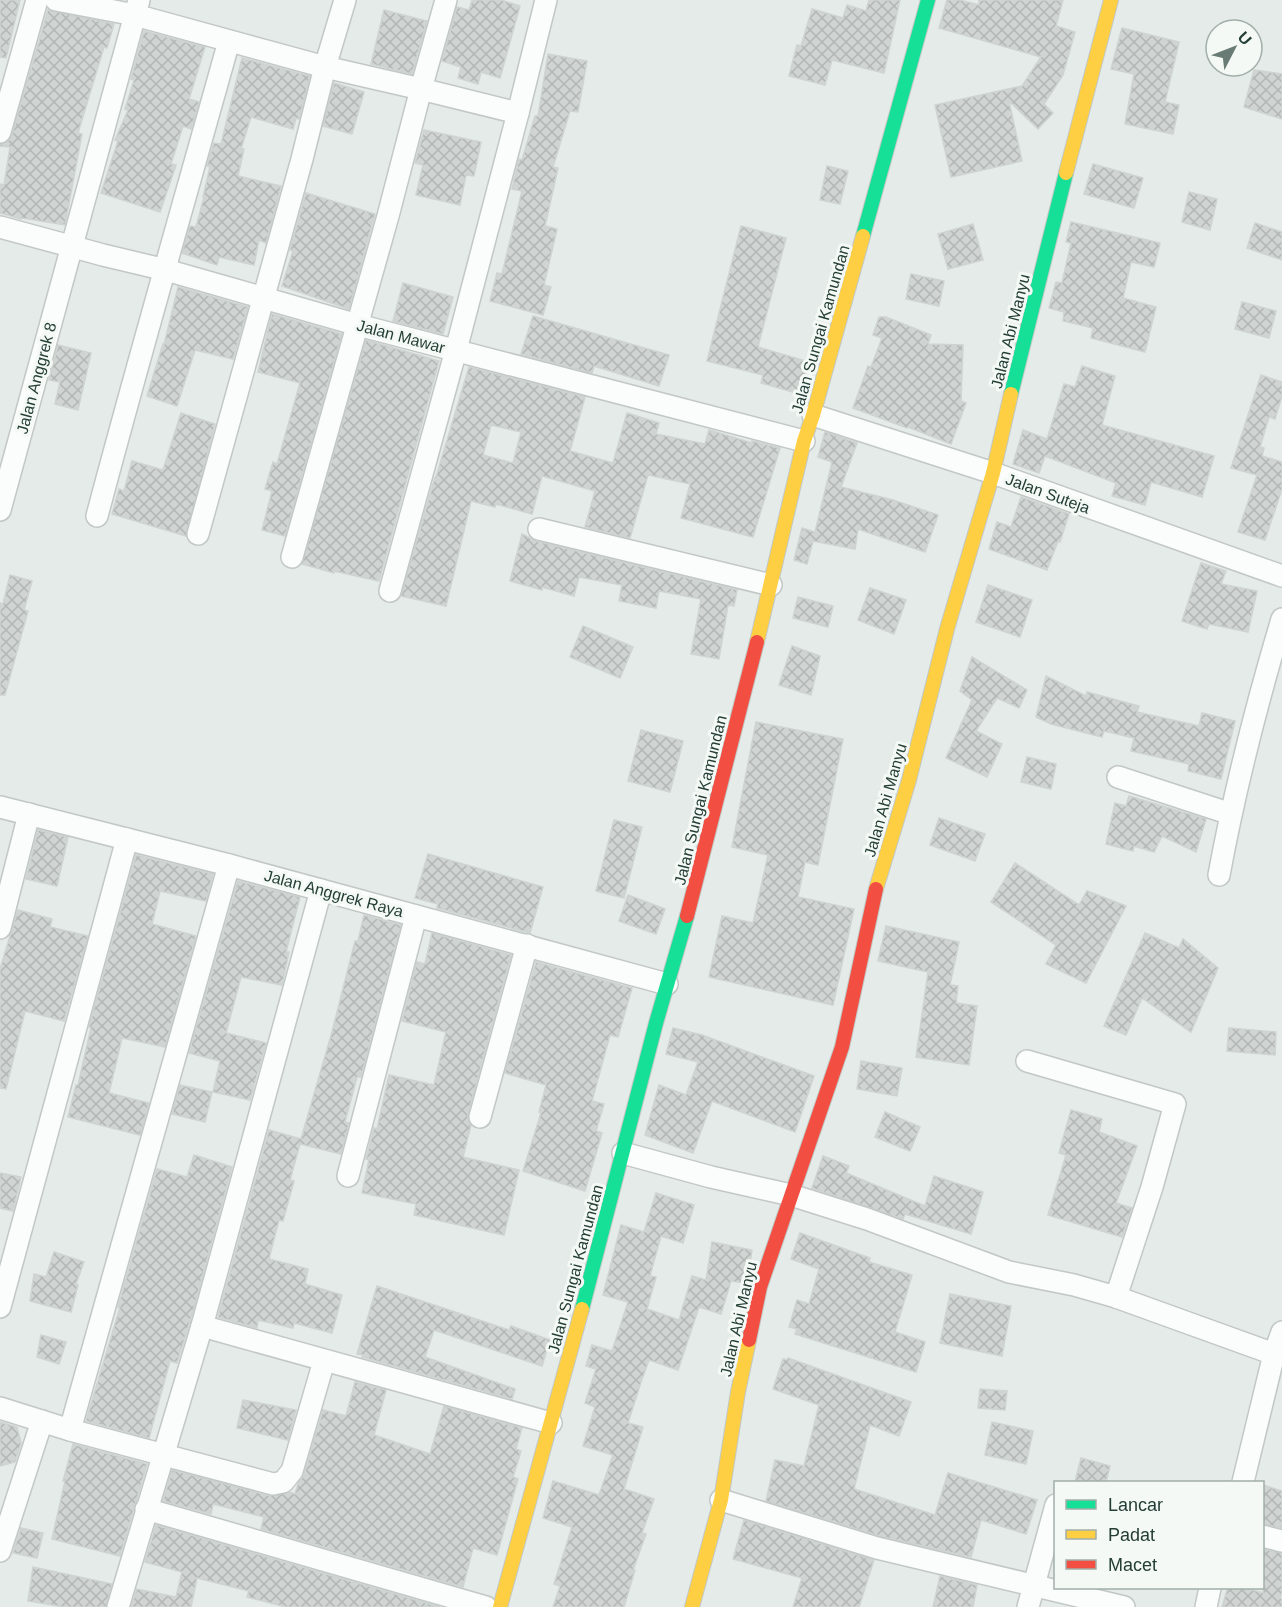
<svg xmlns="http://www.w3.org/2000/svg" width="1282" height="1607" viewBox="0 0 1282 1607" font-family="Arial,sans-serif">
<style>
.building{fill:url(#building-cross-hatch);stroke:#ced4d1;stroke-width:1.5;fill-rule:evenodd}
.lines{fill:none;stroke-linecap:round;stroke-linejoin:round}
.street-casing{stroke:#c2c8c5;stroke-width:24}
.fast-casing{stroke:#c1c8c5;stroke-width:16}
.slow-casing{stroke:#c1c8c5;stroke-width:16}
.jam-casing{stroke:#c1c8c5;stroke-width:16}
.street{stroke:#fbfcfc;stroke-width:21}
.fast{stroke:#16e098;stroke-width:14}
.slow{stroke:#ffcf43;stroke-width:14}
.jam{stroke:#f24e42;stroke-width:14}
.labels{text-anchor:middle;stroke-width:6;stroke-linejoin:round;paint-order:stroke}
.street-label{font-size:16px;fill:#243e36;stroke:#f4f9f6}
</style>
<defs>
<pattern id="building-cross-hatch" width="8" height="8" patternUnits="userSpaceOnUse" patternTransform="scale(1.5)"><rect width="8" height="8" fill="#d0d4d2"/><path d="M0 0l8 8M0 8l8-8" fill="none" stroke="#b2b7b5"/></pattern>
</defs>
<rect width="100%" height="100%" fill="#e5ebe8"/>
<!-- building -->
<g class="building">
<polygon points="0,0 20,0 6,58 0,57"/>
<polygon points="472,0 501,0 520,6 500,78 481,72 478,84 458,78 461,67 442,61 457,7 469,10"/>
<polygon points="869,0 900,0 884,73 832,60 825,85 789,76 797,45 801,46 812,9 843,18 847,5 866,11"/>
<polygon points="947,0 960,0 979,5 979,0 1063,0 1056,26 1075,32 1063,75 1044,104 1053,113 1038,129 1009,101 1022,161 951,177 935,105 1022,86 1041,57 939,28"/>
<polygon points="48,10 114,24 107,48 104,47 78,133 82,134 65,225 22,218 21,219 0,213 0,184 4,185 10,147 0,146 0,144 8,141 12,135"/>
<polygon points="384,10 427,21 412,74 371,64"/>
<polygon points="1122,28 1179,42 1165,102 1179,105 1173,134 1125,124 1134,74 1111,69"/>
<polygon points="144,31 205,47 189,99 199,102 191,129 183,126 171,164 176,165 160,212 101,193 118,141 115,140 128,110 125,109 134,80 131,79"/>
<polygon points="548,54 587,61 578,112 570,111 553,167 558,168 545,226 557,229 544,285 551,287 543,315 490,301 497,273 502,274 522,191 512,189 519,159 522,160 535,116 538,116"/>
<polygon points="242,58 310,76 299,119 296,118 293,129 251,117 241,149 244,149 238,176 281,186 266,243 259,240 254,265 219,257 217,265 182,253 190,226 196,227 204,197 203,197 210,167 207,166 214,143 221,144"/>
<polygon points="1254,70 1282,74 1282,119 1244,107"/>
<polygon points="334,83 364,92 352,134 323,126"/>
<polygon points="424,130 481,142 474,176 466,175 460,205 416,195 423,165 415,163"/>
<polygon points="1093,164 1143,178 1134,208 1084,194"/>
<polygon points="827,166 848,171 840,204 820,200"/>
<polygon points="1189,192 1217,199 1210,230 1182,222"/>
<polygon points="306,193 375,214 349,309 282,286 293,251 290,250"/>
<polygon points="1071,222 1160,243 1154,267 1131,262 1123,298 1156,307 1145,352 1091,338 1093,328 1063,321 1064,312 1049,308 1056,282 1062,283 1071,243 1066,242"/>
<polygon points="1255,223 1282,232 1282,260 1247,248"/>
<polygon points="973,224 983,260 948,269 938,234"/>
<polygon points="741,226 786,238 758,347 809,362 800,394 761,383 763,375 707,361"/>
<polygon points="911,274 944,281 939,306 906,299"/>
<polygon points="403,283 453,297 443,334 393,321"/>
<polygon points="178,287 248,307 233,359 195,350 177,406 147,396 163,344 164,345"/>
<polygon points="1242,302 1276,311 1269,338 1235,329"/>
<polygon points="272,314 342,334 285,536 262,530 272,491 265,489 273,462 277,464 300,383 258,372"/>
<polygon points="533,316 669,355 659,386 594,366 592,373 521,354"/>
<polygon points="879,317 886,317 931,335 928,344 963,345 961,401 966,403 951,444 908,427 907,428 853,408 868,366 871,367 882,338 873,335"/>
<polygon points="366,340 439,361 379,581 334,571 334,573 302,564"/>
<polygon points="58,345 91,353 78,410 55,404 60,382 49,380"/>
<polygon points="1082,366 1115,376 1102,425 1214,456 1202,497 1151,482 1145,505 1112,496 1116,483 1045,456 1039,473 1013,464 1023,430 1047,439 1064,384 1075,387"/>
<path d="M469,367L585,397L570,451L613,463L627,413L659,423L656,434L705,444L709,430L752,443V441L780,448L753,537L681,518L690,484L648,475L630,538L585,527L595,491L542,476L532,514L496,504L495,507L471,501L446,606L401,596L435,477H436ZM491,425L521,432L513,463L483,455Z"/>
<polygon points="1261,375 1282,382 1282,396 1275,419 1269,417 1260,447 1264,448 1262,456 1282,462 1282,489 1265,540 1238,532 1257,475 1231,468"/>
<polygon points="181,413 215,424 186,536 112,514 119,489 124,491 132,461 163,470"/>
<polygon points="825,432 857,443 841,487 893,500 938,515 925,552 858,529 855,549 813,541 807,564 794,560 802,528 815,532 832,462 818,457"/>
<polygon points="1021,497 1069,514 1060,542 1058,541 1047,570 989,549 997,522 1011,527"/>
<polygon points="522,534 536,541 737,590 734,606 728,605 719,659 691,654 701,599 659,591 656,608 619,601 622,585 579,577 574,596 542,587 542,590 510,581"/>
<polygon points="1201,563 1226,571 1221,584 1257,591 1248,632 1209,624 1207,629 1182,621"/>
<polygon points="10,575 32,581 24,610 28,611 5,695 0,695 0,603 3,604"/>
<polygon points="988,585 1032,600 1020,637 976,622"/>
<polygon points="870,588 906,600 894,634 858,620"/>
<polygon points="798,597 833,606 828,627 793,618"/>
<polygon points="583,626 633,647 620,678 570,657"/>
<polygon points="792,646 820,656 811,695 779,685"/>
<polygon points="972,657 1027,690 1019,708 997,698 976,731 1002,744 987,777 946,758 972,700 960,691"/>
<polygon points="1046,676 1086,696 1087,692 1139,706 1137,712 1199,726 1202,713 1235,721 1221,779 1188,771 1189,764 1131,751 1134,738 1104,731 1102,737 1051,724 1036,717"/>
<polygon points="756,722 843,739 818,865 805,862 798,897 854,909 833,1005 709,977 722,916 753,923 768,855 732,847"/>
<polygon points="641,730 683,741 670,792 628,781"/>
<polygon points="1027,757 1056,764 1051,789 1021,782"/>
<polygon points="1129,796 1206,819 1196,852 1162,836 1154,852 1134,846 1133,851 1106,844 1115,803 1126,806"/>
<polygon points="939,818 985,834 975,861 930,845"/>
<polygon points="614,820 642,827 624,898 596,891"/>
<polygon points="38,830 68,837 57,886 26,879"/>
<polygon points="428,854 543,887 530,933 437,908 438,904 415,898"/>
<polygon points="136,855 213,874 206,901 160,891 152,924 196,936 165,1047 122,1038 109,1093 149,1103 140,1135 68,1117 76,1085 78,1085 91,1028 89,1027"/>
<polygon points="1015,863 1079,905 1087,891 1126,906 1086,983 1046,964 1056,945 991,902"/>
<polygon points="238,881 300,897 286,952 289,952 282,985 241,977 226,1033 266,1043 250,1100 213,1092 220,1061 189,1053"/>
<polygon points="628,895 665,909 656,934 619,921"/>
<polygon points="18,910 52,919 50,927 88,936 64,1021 25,1011 6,1089 0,1088 0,969"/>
<polygon points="364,915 401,925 361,1077 357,1077 345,1122 349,1123 341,1154 300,1144 290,1180 294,1181 283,1221 279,1220 269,1259 308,1269 305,1284 342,1295 332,1333 294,1323 293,1328 258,1320 257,1328 218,1317 269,1130 301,1139 332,1032 355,941 358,941"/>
<polygon points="886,926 959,942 950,985 958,986 956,1003 977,1006 969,1065 916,1057 928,972 878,961"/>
<polygon points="432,933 511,955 468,1114 468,1120 471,1125 463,1157 519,1170 504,1235 414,1215 416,1204 362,1193 369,1160 366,1159 374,1128 377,1129 389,1075 434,1085 446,1032 402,1021 417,962 425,964"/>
<polygon points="1145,933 1179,948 1183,939 1218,968 1191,1032 1142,998 1126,1035 1104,1026"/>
<polygon points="536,962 632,988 618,1037 610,1035 592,1101 604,1104 596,1131 602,1133 585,1191 523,1171 541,1113 539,1112 546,1085 505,1073"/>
<polygon points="673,1028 702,1035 814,1076 795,1132 712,1101 693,1153 645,1135 659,1085 686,1095 698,1062 666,1054"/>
<polygon points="1229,1028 1276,1032 1275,1055 1227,1051"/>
<polygon points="861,1061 902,1068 897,1096 857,1089"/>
<polygon points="180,1085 212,1092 205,1122 172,1114"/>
<polygon points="1071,1110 1102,1119 1099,1132 1137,1146 1116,1203 1132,1208 1122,1237 1048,1215 1066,1155 1059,1153"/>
<polygon points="885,1112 920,1127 910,1151 875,1137"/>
<polygon points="194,1155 232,1167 192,1315 177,1363 170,1361 149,1438 86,1421 120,1307 118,1307 157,1169 187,1177"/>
<polygon points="823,1156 849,1166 846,1173 925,1206 934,1176 983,1192 971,1234 905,1214 903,1219 812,1188"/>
<polygon points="0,1173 21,1177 13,1211 0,1208"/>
<polygon points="656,1193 694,1205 683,1243 661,1236 650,1276 656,1277 647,1309 679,1320 692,1276 706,1280 712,1242 752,1250 750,1263 743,1283 731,1281 721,1314 699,1307 678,1370 649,1360 641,1382 628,1423 643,1427 624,1489 654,1499 642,1533 646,1534 633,1570 635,1570 624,1607 553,1607 560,1586 554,1584 572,1527 543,1518 553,1481 599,1495 613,1455 583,1446 595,1407 585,1403 596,1369 586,1366 592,1345 612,1351 628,1302 603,1295 621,1225 644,1232"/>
<polygon points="800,1233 870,1258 869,1262 912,1275 895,1332 925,1342 916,1372 795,1334 797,1329 789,1327 797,1300 809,1304 819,1269 791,1259"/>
<polygon points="54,1252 84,1262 76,1284 78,1285 71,1312 30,1301 34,1274 46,1277"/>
<polygon points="377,1286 509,1330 511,1326 550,1340 542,1366 434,1330 425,1357 515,1389 512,1399 362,1357 363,1355 357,1354"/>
<polygon points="950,1294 1011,1306 1002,1356 940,1343"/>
<polygon points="41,1335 66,1342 59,1364 37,1357"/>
<polygon points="788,1358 911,1402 899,1436 870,1425 854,1489 935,1515 948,1473 1037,1500 1026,1534 981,1520 971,1557 880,1536 766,1501 775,1460 804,1466 819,1405 773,1389 783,1359 787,1360"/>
<polygon points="355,1382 386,1390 374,1435 430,1454 444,1406 522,1428 516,1449 521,1451 513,1477 518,1479 497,1555 473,1548 463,1587 261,1529 264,1517 213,1504 211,1514 163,1501 172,1470 270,1496 289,1492 295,1494 298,1484 304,1475 323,1410 346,1416"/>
<polygon points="980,1389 1007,1391 1005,1410 978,1408"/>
<polygon points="243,1400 296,1410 288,1440 237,1428"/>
<polygon points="0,1422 17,1427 21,1443 15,1462 0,1466"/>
<polygon points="992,1422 1033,1431 1026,1464 985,1455"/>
<polygon points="73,1444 147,1464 120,1556 52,1539 65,1481 63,1481"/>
<polygon points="1081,1458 1110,1466 1106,1482 1075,1482"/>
<polygon points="1263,1485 1282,1491 1282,1528 1263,1524"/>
<polygon points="744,1520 874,1560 859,1607 793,1607 802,1578 733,1559"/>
<polygon points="156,1525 440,1607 286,1607 247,1597 249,1591 197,1578 191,1607 131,1607 137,1589 176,1597 182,1572 145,1562"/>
<polygon points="21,1528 43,1533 37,1558 13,1553"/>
<polygon points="1263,1549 1282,1553 1282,1592 1280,1598 1282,1599 1282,1607 1222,1607 1228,1587 1243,1587 1263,1593"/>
<polygon points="33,1567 112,1584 106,1607 64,1607 28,1601"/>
<polygon points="940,1576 977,1585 973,1607 933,1607"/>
</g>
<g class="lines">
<!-- street casing -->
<g class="street-casing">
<g id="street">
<polyline points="56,0 135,15 325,67 421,89 388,216 292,557"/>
<polyline points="518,113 546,0"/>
<polyline points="0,132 37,0"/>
<polyline points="0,227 103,255 166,270 358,325 804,441"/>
<polyline points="813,415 993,473 1282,576"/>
<polyline points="0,510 139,0"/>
<path d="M97,516C139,357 185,199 229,41"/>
<polyline points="539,529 771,585"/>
<polyline points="198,534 302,159 325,67 345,0"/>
<polyline points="390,591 456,350 518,113 421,89 446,0"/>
<polyline points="1118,777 1231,814"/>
<polyline points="0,807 229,865 667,984"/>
<path d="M1219,875C1235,788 1257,703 1282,619"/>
<polyline points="0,928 29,814"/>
<polyline points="1027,1061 1175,1104 1152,1187 1116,1297"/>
<polyline points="480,1117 527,945"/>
<polyline points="623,1153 711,1177 791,1195 867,1219 1009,1272 1074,1285 1116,1297 1274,1354"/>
<polyline points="348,1176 416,916"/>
<polyline points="0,1307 127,839"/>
<polyline points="202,1326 551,1423"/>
<polyline points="0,1408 70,1430 273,1484 283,1482 292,1471 324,1361"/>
<polyline points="70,1430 229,865"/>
<polyline points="1243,1482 1274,1354 1282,1332"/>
<polyline points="721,1500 877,1548 1124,1607"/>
<polyline points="146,1509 486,1607"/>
<polyline points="1262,1536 1282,1541"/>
<polyline points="0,1551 42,1421"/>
<polyline points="118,1607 202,1326 321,890"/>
<polyline points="1028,1607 1056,1505"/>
<polyline points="1206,1607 1210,1588"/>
</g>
</g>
<!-- fast casing -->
<g class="fast-casing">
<g id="fast">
<polyline points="863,236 928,0"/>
<polyline points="1011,394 1066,173"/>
<polyline points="582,1309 656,1023 687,916"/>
</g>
</g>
<!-- slow casing -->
<g class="slow-casing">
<g id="slow">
<polyline points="1066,173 1111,0"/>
<polyline points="757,642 804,441 813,415 863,236"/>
<polyline points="876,889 909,780 947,629 993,473 1011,394"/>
<polyline points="500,1607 582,1309"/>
<polyline points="692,1607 721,1500 738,1392 749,1340"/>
</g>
</g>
<!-- jam casing -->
<g class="jam-casing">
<g id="jam">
<polyline points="687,916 757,642"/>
<polyline points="749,1340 760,1287 842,1047 876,889"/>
</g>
</g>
<!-- street -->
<use href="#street" class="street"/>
<!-- fast -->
<use href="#fast" class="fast"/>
<!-- slow -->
<use href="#slow" class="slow"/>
<!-- jam -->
<use href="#jam" class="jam"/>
</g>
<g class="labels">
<!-- street labels -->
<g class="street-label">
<text transform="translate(820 329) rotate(-74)" y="6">Jalan Sungai Kamundan</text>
<text transform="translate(1010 331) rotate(-76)" y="6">Jalan Abi Manyu</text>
<text transform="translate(401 336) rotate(15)" y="6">Jalan Mawar</text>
<text transform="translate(36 378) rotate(-75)" y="6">Jalan Anggrek 8</text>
<text transform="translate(1048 493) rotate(20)" y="6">Jalan Suteja</text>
<text transform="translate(700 800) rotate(-76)" y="6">Jalan Sungai Kamundan</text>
<text transform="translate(885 800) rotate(-74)" y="6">Jalan Abi Manyu</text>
<text transform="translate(334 893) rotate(15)" y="6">Jalan Anggrek Raya</text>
<text transform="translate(575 1269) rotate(-75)" y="6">Jalan Sungai Kamundan</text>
<text transform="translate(738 1319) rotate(-77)" y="6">Jalan Abi Manyu</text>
</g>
</g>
<!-- legend -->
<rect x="1054" y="1481" width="210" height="108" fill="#f4f9f6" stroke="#a1aea9" stroke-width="1.5"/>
<rect x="1066" y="1500" width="30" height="9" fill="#16e098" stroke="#a1aea9" stroke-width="1.5"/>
<text x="1108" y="1511" font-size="18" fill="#243e36">Lancar</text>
<rect x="1066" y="1530" width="30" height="9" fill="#ffcf43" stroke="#a1aea9" stroke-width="1.5"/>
<text x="1108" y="1541" font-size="18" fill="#243e36">Padat</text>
<rect x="1066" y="1560" width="30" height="9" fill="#f24e42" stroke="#a1aea9" stroke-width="1.5"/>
<text x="1108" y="1571" font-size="18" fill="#243e36">Macet</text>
<!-- north arrow -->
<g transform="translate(1234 48) rotate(48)"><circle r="28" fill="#f4f9f6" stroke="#a1aea9" stroke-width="1.5"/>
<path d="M0-4.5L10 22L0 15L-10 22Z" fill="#687b74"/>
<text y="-9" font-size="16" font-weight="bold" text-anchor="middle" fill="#243e36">U</text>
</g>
</svg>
